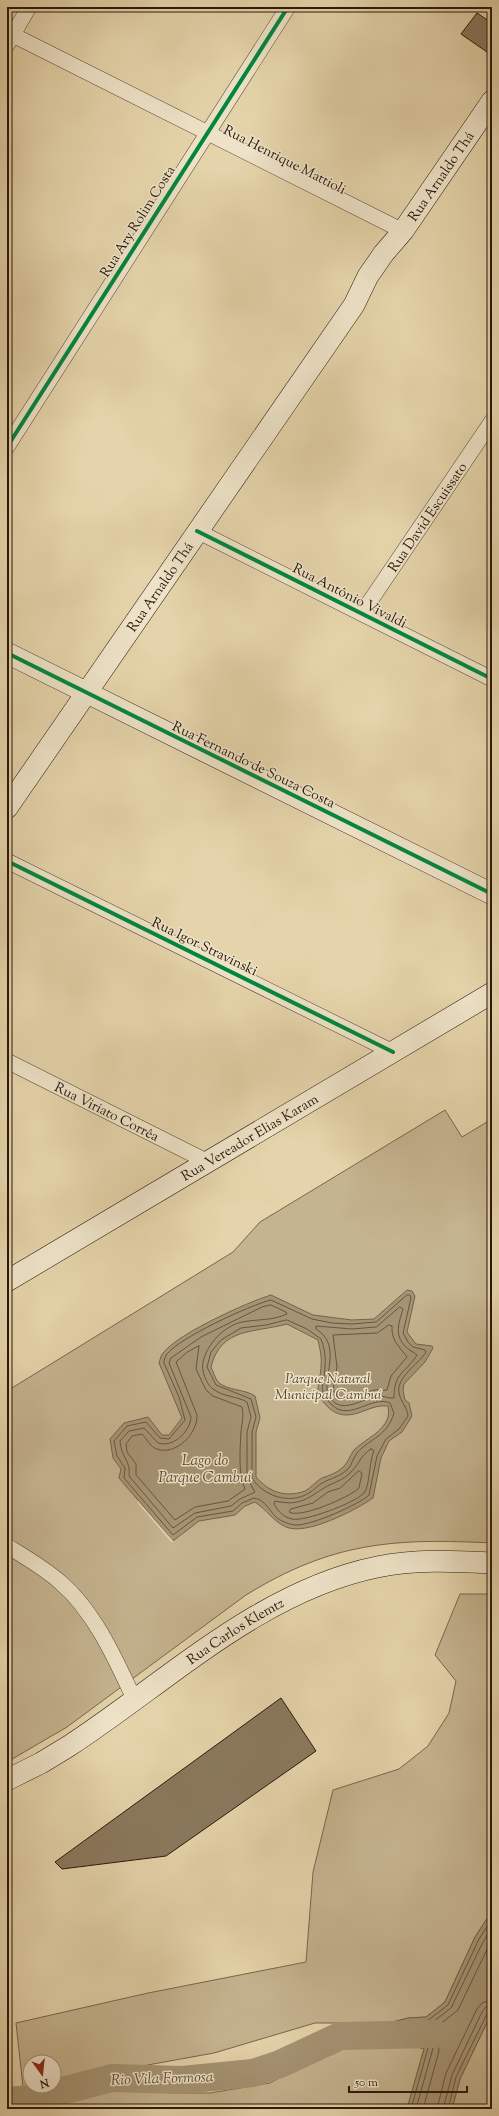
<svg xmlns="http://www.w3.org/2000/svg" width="499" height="2116" viewBox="0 0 499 2116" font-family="'Sorts Mill Goudy',serif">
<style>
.green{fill:#c5b490;stroke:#76664d}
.water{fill:#a59474;stroke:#73624a;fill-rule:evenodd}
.pier{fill:#e5d4ab}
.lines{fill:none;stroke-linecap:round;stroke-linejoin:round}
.shore{stroke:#66563f;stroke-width:1}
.river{stroke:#a59474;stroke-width:28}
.building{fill:#8a795e;stroke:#28170a}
.street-casing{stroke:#574632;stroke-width:16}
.secondary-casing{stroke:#28170a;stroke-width:22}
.street{stroke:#eee3c8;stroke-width:15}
.secondary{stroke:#eee3c8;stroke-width:21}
.cycleway-casing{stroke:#eee3c8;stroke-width:6}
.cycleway{stroke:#00873e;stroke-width:4}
.labels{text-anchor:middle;stroke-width:3;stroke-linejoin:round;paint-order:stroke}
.street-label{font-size:14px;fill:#28170a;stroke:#eee3c8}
.park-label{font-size:14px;font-style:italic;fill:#574632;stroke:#eee3c8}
.water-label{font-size:15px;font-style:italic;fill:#5a4934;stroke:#eee3c8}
</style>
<rect width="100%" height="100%" fill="#e5d4ab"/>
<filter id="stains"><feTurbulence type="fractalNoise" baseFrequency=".005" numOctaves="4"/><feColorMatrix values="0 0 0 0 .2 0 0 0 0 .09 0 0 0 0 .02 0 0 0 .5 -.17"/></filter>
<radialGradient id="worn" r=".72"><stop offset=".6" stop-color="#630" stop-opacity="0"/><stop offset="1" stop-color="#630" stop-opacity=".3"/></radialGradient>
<!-- green -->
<g class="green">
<path d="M445,1110L462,1137L492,1119V1543C394,1538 332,1542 246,1595L67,1727L7,1762V1391L233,1252L260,1222Z"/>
<polygon points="460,1594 492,1594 492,1911 475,1937 445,2002 426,2017 408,2018 389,2023 315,2023 214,2053 54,2082 54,2062 30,2062 31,2086 23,2087 16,2023 148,1993 306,1962 313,1872 333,1790 399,1769 428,1746 449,1713 456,1681 435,1655"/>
<polygon points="492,2012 492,2109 452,2109 460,2079"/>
<polygon points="400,2041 424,2049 407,2109 34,2109 110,2089 175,2093 210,2093 270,2083 322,2056 353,2044"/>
</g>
<!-- water -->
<g class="water">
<path d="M407,1290L412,1291L415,1296L407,1332L416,1344L432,1346L433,1348L425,1362L404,1384L403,1390L405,1400L409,1403L412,1416L402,1432L389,1441L381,1458L373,1498C356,1510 306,1536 286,1527C273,1521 267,1510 255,1502L245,1506L235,1515L199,1521L173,1541L119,1478L121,1469L113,1458L110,1439L124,1423L148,1417L162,1435H169L182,1418L159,1363C160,1360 161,1354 164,1352C179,1333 248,1302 271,1295L313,1315L352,1320L374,1319ZM287,1324L318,1340C320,1349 322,1357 321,1365C321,1385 311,1391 329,1408C333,1412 340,1415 346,1415C362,1415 372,1404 388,1406C393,1428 368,1437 355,1449C350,1454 349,1462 343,1467C337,1473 330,1475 322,1478C316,1481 311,1488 305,1491C285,1498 269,1492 256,1477V1432L260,1418L255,1396C245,1389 228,1391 218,1382C215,1378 213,1371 211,1367C221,1327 254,1333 287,1324Z"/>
<polygon points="492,1911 492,2012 460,2079 452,2109 407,2109 424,2049 400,2041 389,2023 408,2018 426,2017 445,2002 475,1937"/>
</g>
<!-- pier -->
<polygon class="pier" points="138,1501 173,1541 174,1542 171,1542 137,1502"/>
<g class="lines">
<!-- shore -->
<g class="shore">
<path d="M407,1295H410L411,1298L403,1333L408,1342L413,1347L425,1350L426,1352C418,1365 396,1377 399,1393C401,1403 407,1406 408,1416L399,1429L386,1439L377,1456L369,1495C358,1505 312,1525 297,1525C290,1525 283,1522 277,1518C269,1511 266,1500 254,1498L242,1503L233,1511L197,1517L173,1535L124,1478L125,1468L117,1456L114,1441L127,1426L146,1422L160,1438L169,1439L185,1420L179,1397L164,1363C164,1360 165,1357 167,1354C179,1338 250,1305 271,1300L312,1319L332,1323L352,1324L376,1322Z"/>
<path d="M271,1305L286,1312L287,1314C272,1321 257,1319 242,1322C224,1326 207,1344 203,1362C201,1370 206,1384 213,1389C223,1397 237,1396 247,1402L251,1417L247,1432V1478L255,1492L240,1499L231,1506L195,1513L173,1528L129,1476C131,1460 121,1458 120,1441L129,1431L144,1428L158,1443C173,1448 190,1432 191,1417L169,1363L171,1358L201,1337L262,1307Z"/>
<path d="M400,1307L403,1309C399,1322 394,1335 405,1346C408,1350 414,1352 417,1355C405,1374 394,1372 394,1398C389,1399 382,1395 376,1396C360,1400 336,1418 327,1391C326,1368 340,1344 316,1329V1326L352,1329L376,1327Z"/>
<path d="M287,1320L307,1329L321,1339C324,1347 326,1357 325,1366C325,1384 316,1389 332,1405C350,1422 371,1395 390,1403L394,1413C387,1437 370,1438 357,1453C353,1458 352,1465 348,1469C341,1476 332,1478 324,1482C318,1485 314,1490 309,1493C290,1505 263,1496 252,1478V1432L256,1417L251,1399L216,1385L207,1367L211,1352L221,1340L241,1328L266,1325Z"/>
<path d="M389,1325L392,1326C391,1341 400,1347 407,1357L391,1376L387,1390C383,1391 379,1389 375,1390C360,1393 344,1409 333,1390L337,1367L333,1335L377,1333Z"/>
<path d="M199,1346L196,1369L206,1390L213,1396L242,1407C244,1417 242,1422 241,1432C240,1450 238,1473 245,1489L228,1501L195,1507L175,1520L136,1475V1464L127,1452L126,1444L132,1436L142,1434C147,1439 150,1447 157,1449C176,1456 198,1433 197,1415L176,1362L186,1353Z"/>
<path d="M371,1449L374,1451C369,1461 370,1486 364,1493C355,1503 304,1522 292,1519C283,1517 278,1511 274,1504L275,1501C299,1506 305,1500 324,1488C333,1482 343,1481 351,1472C360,1463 359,1457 371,1449Z"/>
<path d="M359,1471L362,1473L359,1488C350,1497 300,1519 289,1512L291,1509L313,1503L328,1492L340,1488Z"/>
<polyline points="411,2109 428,2048 425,2044 402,2037 397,2026 409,2022 427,2021 448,2005 479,1939 492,1919"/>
<polyline points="416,2109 433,2048 428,2041 406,2033 404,2029 429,2025 451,2008 483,1942 492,1928"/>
<polyline points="423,2109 439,2051 438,2042 430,2032 458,2010 492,1939"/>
<polyline points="437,2109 446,2073 477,2009 482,2003 492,2000"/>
<polyline points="443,2109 452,2075 482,2012 486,2007 492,2006"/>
<polyline points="448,2109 456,2077 487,2014 492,2011"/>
</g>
<!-- river -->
<polyline class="river" points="7,2101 31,2099 112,2078 182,2080 253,2073 280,2064 340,2036 435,2034"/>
</g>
<!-- building -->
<g class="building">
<polygon points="477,13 492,23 492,44 487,52 461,34"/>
<polygon points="281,1698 316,1751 166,1856 62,1869 55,1862"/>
</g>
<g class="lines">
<!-- street casing -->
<g class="street-casing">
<g id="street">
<polyline points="7,32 403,231"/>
<polyline points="7,45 29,7"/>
<polyline points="7,447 288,7"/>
<polyline points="197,531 492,679"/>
<path id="s1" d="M362,613L492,421"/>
<polyline points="7,861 393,1052"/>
<path id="s2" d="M7,1061L208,1162"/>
<path d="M7,1546C25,1557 44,1568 60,1582C95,1612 116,1660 135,1701"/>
</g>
</g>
<!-- secondary casing -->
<g class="secondary-casing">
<g id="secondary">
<polyline points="7,653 492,894"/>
<path id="s3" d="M7,808L354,305L368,276L384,253L403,231L492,101"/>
<path id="s4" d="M7,1281L492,993"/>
<path id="s5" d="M7,1780L41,1763L69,1746C167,1682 260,1591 377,1567C415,1559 454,1561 492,1563"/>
</g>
</g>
<!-- street -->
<use href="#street" class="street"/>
<!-- secondary -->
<use href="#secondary" class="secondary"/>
<!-- cycleway casing -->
<g class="cycleway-casing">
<g id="cycleway">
<polyline points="7,447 288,7"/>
<polyline points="197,531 492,679"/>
<polyline points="7,653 492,894"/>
<polyline points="7,861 393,1052"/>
</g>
</g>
<!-- cycleway -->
<use href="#cycleway" class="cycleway"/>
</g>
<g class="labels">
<!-- street labels -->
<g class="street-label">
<text transform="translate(285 159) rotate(27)" y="5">Rua Henrique Mattioli</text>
<text dy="5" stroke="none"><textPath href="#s3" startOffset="767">Rua Arnaldo Thá</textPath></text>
<text transform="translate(137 221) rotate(-58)" y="5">Rua Ary Rolim Costa</text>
<text dy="5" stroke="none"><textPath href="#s1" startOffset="116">Rua David Escuissato</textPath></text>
<text dy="5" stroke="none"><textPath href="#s3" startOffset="269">Rua Arnaldo Thá</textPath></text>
<text transform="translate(350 595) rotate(27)" y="5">Rua Antônio Vivaldi</text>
<text transform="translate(254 764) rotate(26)" y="5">Rua Fernando de Souza Costa</text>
<text transform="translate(205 946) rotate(26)" y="5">Rua Igor Stravinski</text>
<text dy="5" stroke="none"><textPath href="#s2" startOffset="112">Rua Viriato Corrêa</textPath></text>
<text dy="5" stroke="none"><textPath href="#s4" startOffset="282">Rua Vereador Elias Karam</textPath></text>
<text dy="5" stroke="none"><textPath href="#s5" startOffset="273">Rua Carlos Klemtz</textPath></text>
</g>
<!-- park labels -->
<g class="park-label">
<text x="328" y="1383">Parque Natural<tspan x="328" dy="16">Municipal Cambuí</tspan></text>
</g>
<!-- water labels -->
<g class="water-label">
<text x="205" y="1465">Lago do<tspan x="205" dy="17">Parque Cambuí</tspan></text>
<text transform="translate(162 2078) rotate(-2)" y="5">Rio Vila Formosa</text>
</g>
</g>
<!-- margin -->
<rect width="499" height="2116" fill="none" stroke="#e5d4ab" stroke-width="24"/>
<rect x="8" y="8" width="483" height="2100" fill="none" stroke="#28170a" stroke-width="2"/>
<rect x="12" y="12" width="475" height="2092" fill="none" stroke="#28170a"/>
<!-- north arrow -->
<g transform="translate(42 2074) rotate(165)"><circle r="19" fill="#eee3c8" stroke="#9f917c"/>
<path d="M0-3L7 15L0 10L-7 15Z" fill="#8f2418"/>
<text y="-6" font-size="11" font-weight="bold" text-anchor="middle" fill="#28170a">N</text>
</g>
<!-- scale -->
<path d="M349 2086v6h118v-6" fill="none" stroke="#28170a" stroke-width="2"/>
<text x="355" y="2086" font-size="12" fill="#28170a" stroke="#eee3c8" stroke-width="3" paint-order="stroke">50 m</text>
<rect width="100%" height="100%" filter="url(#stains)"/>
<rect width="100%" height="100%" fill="url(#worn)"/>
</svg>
